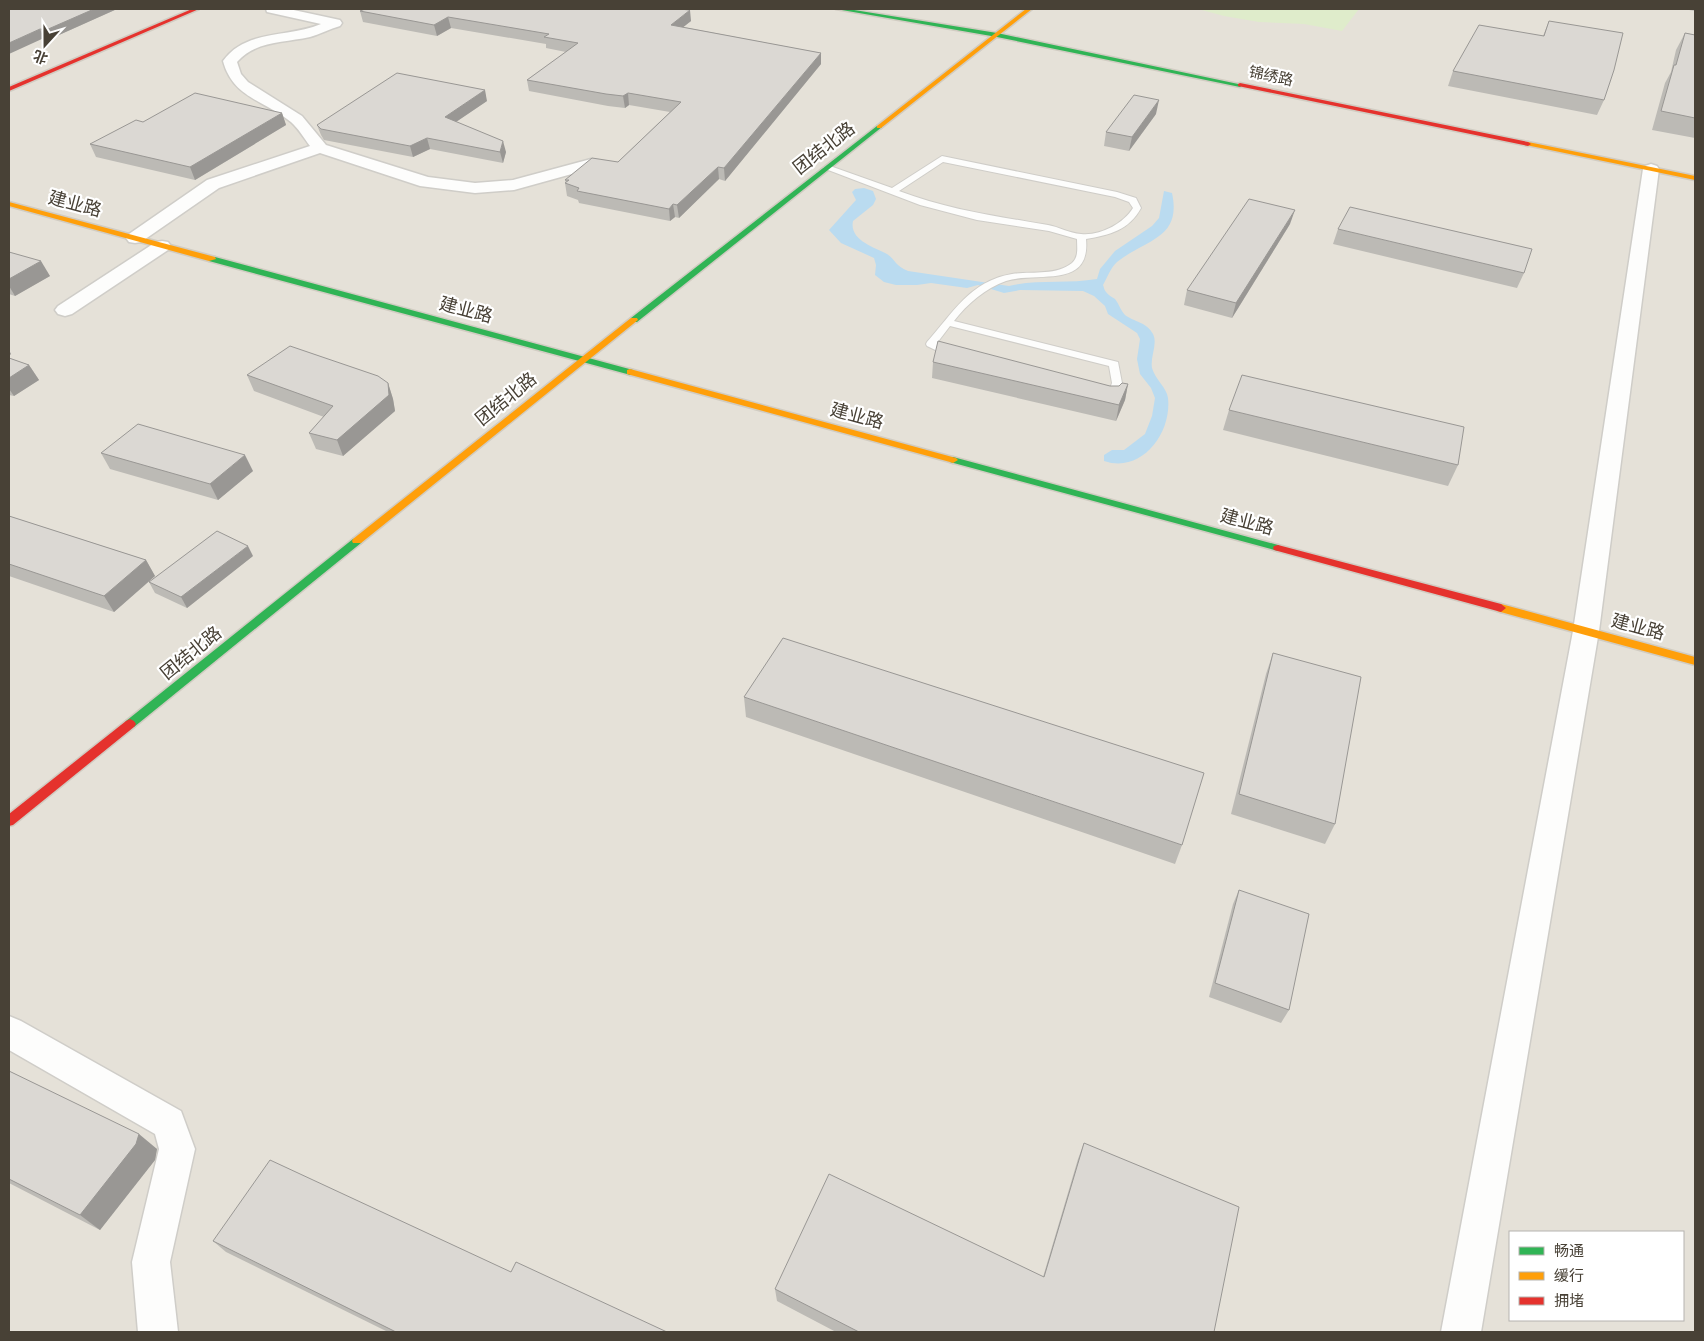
<svg xmlns="http://www.w3.org/2000/svg" width="1704" height="1341" viewBox="0 0 1704 1341" font-family="'IBM Plex Sans','Noto Sans SC',sans-serif">
<style>
.residential{fill:#e5e1d8;fill-rule:evenodd}
.green{fill:#dfeccb}
.water{fill:#badbf0}
.lines{fill:none;stroke-linecap:round;stroke-linejoin:round}
.lane-casing{stroke:#cfcdc8;stroke-width:2}
.street-casing{stroke:#cfcdc8;stroke-width:3}
.fast-casing{stroke:#d1ccc2;stroke-width:3}
.slow-casing{stroke:#d1ccc2;stroke-width:3}
.jam-casing{stroke:#d1ccc2;stroke-width:3}
.lane{fill:#fdfdfc;fill-rule:evenodd}
.street{fill:#fdfdfc;fill-rule:evenodd}
.fast{fill:#30b455;fill-rule:evenodd}
.slow{fill:#ff9f0a;fill-rule:evenodd}
.jam{fill:#e5322d;fill-rule:evenodd}
.wall{fill:#bcbab5}
.shaded-wall{fill:#999794}
.building{fill:#dbd8d3;stroke:#999794}
.labels{text-anchor:middle;stroke-width:4.5;stroke-linejoin:round;paint-order:stroke}
.far-street-label{font-size:15px;fill:#484136;stroke:#fff}
.street-label{font-size:18px;fill:#484136;stroke:#fff}
</style>
<rect width="100%" height="100%" fill="#f1efeb"/>
<!-- residential -->
<path class="residential" d="M9,9H1695V1332H9ZM1510,1232H1683V1320H1510Z"/>
<!-- green -->
<polygon class="green" points="1198,9 1359,9 1342,31 1304,24 1259,22 1224,16"/>
<!-- water -->
<path class="water" d="M864,188L873,191L876,199L873,205L853,221C849,240 874,247 887,254C896,260 895,266 908,271L1009,286C1038,279 1068,284 1097,279L1100,269L1115,251L1152,226L1159,218L1164,191L1172,193C1182,239 1146,239 1117,262C1111,267 1107,278 1103,285C1104,287 1104,290 1106,292C1108,295 1112,297 1115,299C1119,304 1121,311 1125,315C1134,322 1147,322 1153,334C1158,344 1150,357 1152,368C1155,379 1167,388 1168,398C1172,434 1141,474 1104,461V455L1112,450H1124L1145,434L1152,416L1155,398L1151,388L1140,374L1137,359L1140,339L1137,333L1108,314L1105,306L1094,296L1083,291L1020,290L1004,293L978,285L967,288L931,283L917,285H896L884,282L875,275L876,265L874,258L841,243L829,230L856,200L852,192L855,189Z"/>
<g class="lines">
<!-- lane casing -->
<g class="lane-casing">
<path id="lane" d="M942,156L1117,192L1136,198L1141,208C1129,230 1110,235 1086,239C1091,290 1037,271 1006,281C986,288 967,304 954,321L1118,362L1122,383L1116,400H1107L1102,397L1108,394L1112,383L1109,366L950,326L937,343L958,353L959,355L958,357H950L927,346L926,344L927,342C953,313 970,281 1012,274C1031,271 1056,276 1072,263C1079,257 1077,247 1077,239L1049,231L977,220L920,205L823,168L830,166L892,188ZM943,162L1115,197L1129,202L1133,208C1123,224 1100,236 1081,234C1069,233 1059,227 1048,225C996,216 949,210 899,191Z"/>
</g>
<!-- street casing -->
<g class="street-casing">
<g id="street">
<path d="M266,9H289L340,20L342,23L340,26C330,29 320,34 310,37C284,43 257,40 237,62L241,74L248,82L302,116L326,145L428,177L475,183L513,180L591,159L597,161L599,164L597,167L514,190L475,193L420,186L320,153L219,188L141,242L135,243L129,242L126,238L129,234L207,180L310,146C304,138 298,128 291,122C264,100 233,98 223,61C246,29 288,38 321,24L267,12Z"/>
<polygon points="1651,164 1657,166 1659,169 1599,631 1481,1332 1441,1332 1573,631 1643,169 1645,166"/>
<polygon points="162,241 168,242 171,246 168,250 72,314 65,316 58,314 55,310 58,306 156,242"/>
<polygon points="9,1016 21,1021 181,1111 195,1149 170,1262 178,1332 138,1332 132,1262 159,1149 155,1134 9,1050"/>
</g>
</g>
<!-- fast casing -->
<g class="fast-casing">
<g id="fast">
<polygon points="836,9 848,9 997,33 1243,85 1240,87 997,37"/>
<polygon points="877,126 882,127 637,322 631,322 631,318"/>
<polygon points="209,257 215,257 633,370 634,372 630,375 627,374 209,261"/>
<polygon points="953,457 1278,545 1283,548 1278,551 950,462 950,458"/>
<polygon points="357,538 361,539 362,541 361,543 134,727 126,727 124,724 126,721 353,539"/>
</g>
</g>
<!-- slow casing -->
<g class="slow-casing">
<g id="slow">
<polygon points="1026,9 1032,9 881,128 877,128 877,126"/>
<polygon points="1528,142 1695,176 1695,180 1526,145 1526,143"/>
<polygon points="9,202 215,257 216,259 209,261 9,206"/>
<polygon points="631,318 637,318 638,320 361,543 353,543 352,541 353,539"/>
<polygon points="630,369 956,458 958,460 953,463 950,462 627,374 627,370"/>
<polygon points="1501,604 1695,657 1695,665 1497,611 1496,608"/>
</g>
</g>
<!-- jam casing -->
<g class="jam-casing">
<g id="jam">
<polygon points="192,9 199,9 9,91 9,87"/>
<polygon points="1240,83 1528,142 1531,144 1528,146 1238,86 1238,84"/>
<polygon points="1278,545 1501,604 1506,608 1501,612 1274,550 1273,548 1274,546"/>
<polygon points="130,719 134,721 136,724 134,727 13,825 9,826 9,814 126,721"/>
</g>
</g>
<!-- lane -->
<use href="#lane" class="lane"/>
<!-- street -->
<use href="#street" class="street"/>
<!-- fast -->
<use href="#fast" class="fast"/>
<!-- slow -->
<use href="#slow" class="slow"/>
<!-- jam -->
<use href="#jam" class="jam"/>
</g>
<!-- wall -->
<g class="wall">
<polygon points="9,9 117,9 50,39 44,38"/>
<polygon points="1683,9 1695,9 1695,11"/>
<polygon points="360,11 691,21 683,27 821,53 821,64 725,181 719,179 679,218 675,217 670,221 579,203 578,200 567,196 565,183 566,183 565,180 618,162 670,112 629,105 625,108 608,106 529,91 527,80 566,52 546,48 546,44 451,28 437,36 363,22"/>
<polygon points="1549,21 1604,100 1597,115 1448,86 1453,71 1543,36"/>
<polygon points="1685,33 1695,35 1695,138 1652,130 1665,83 1671,72 1676,50"/>
<polygon points="487,101 456,122 506,152 503,163 430,149 413,157 324,140 321,135 317,125"/>
<polygon points="282,113 286,125 195,180 96,157 90,144"/>
<polygon points="1156,114 1129,151 1104,146 1106,132"/>
<polygon points="1290,224 1232,318 1184,305 1187,290"/>
<polygon points="1338,229 1524,273 1517,288 1333,244"/>
<polygon points="9,252 50,276 15,296 9,294"/>
<polygon points="9,358 29,365 39,380 14,396 9,395"/>
<polygon points="933,362 1110,386 1119,386 1128,384 1125,400 1116,421 932,378"/>
<polygon points="247,375 388,383 393,399 395,411 343,456 316,449 309,433 324,417 254,391"/>
<polygon points="1229,410 1458,465 1448,486 1223,430"/>
<polygon points="101,453 253,471 218,500 110,469"/>
<polygon points="9,516 146,560 155,576 114,612 9,576"/>
<polygon points="253,556 187,608 155,593 149,582"/>
<polygon points="1273,653 1335,824 1325,844 1231,814 1266,674"/>
<polygon points="744,697 1182,845 1175,864 746,717"/>
<polygon points="1239,890 1289,1010 1281,1023 1209,997 1233,904"/>
<polygon points="9,1071 157,1149 155,1160 100,1230 9,1183"/>
<polygon points="1084,1143 1214,1332 836,1332 777,1301 775,1289 1043,1277 1078,1159"/>
<polygon points="213,1241 511,1272 667,1332 388,1332 226,1252"/>
</g>
<!-- shaded-wall -->
<g class="shaded-wall">
<polygon points="94,9 117,9 50,39 46,30"/>
<polygon points="690,10 691,21 672,36 671,25"/>
<polygon points="448,17 451,28 437,36 434,25"/>
<polygon points="40,29 44,38 9,54 9,43"/>
<polygon points="821,53 821,64 725,181 724,168"/>
<polygon points="485,90 487,101 447,128 445,117"/>
<polygon points="628,93 629,105 625,108 623,96"/>
<polygon points="1159,100 1156,114 1129,151 1132,137"/>
<polygon points="282,113 286,125 195,180 190,167"/>
<polygon points="427,138 430,149 413,157 410,146"/>
<polygon points="503,141 506,152 503,163 500,152"/>
<polygon points="718,167 719,179 679,218 677,205"/>
<polygon points="673,204 675,217 670,221 669,209"/>
<polygon points="1295,210 1290,224 1232,318 1236,303"/>
<polygon points="41,261 50,276 15,296 9,286 9,279"/>
<polygon points="9,350 11,354 9,356"/>
<polygon points="29,365 39,380 14,396 9,389 9,378"/>
<polygon points="388,383 393,399 395,411 343,456 337,440"/>
<polygon points="1128,384 1125,400 1116,421 1119,405"/>
<polygon points="245,455 253,471 218,500 210,484"/>
<polygon points="248,546 253,556 187,608 181,597"/>
<polygon points="146,560 155,576 114,612 104,596"/>
<polygon points="139,1134 157,1149 155,1160 100,1230 80,1215"/>
</g>
<!-- building -->
<g class="building">
<polygon points="9,9 94,9 46,30 40,29 9,43"/>
<polygon points="365,9 679,9 690,10 671,25 821,53 724,168 718,167 677,205 673,204 669,209 577,191 579,188 565,183 569,180 565,180 592,158 618,162 681,102 628,93 623,96 606,94 527,80 578,43 544,37 549,34 448,17 434,25 360,11"/>
<polygon points="1549,21 1623,33 1614,70 1604,100 1453,71 1479,25 1544,36"/>
<polygon points="1685,33 1695,35 1695,118 1661,111 1674,65 1676,65"/>
<polygon points="397,73 485,90 445,117 503,141 500,152 427,138 410,146 321,129 317,125"/>
<polygon points="195,93 282,113 190,167 90,144 136,120 143,122"/>
<polygon points="1134,95 1159,100 1132,137 1106,132"/>
<polygon points="1249,199 1295,210 1236,303 1187,290"/>
<polygon points="1350,207 1532,249 1524,273 1338,229"/>
<polygon points="9,252 41,261 9,279"/>
<polygon points="938,341 1110,386 1119,386 1122,383 1128,384 1119,405 933,362"/>
<polygon points="290,346 378,376 388,383 389,395 337,440 309,433 333,406 247,375"/>
<polygon points="9,358 29,365 9,378"/>
<polygon points="1242,375 1464,427 1458,465 1229,410"/>
<polygon points="138,424 245,455 210,484 101,453"/>
<polygon points="9,516 146,560 104,596 9,564"/>
<polygon points="217,531 248,546 181,597 149,582"/>
<polygon points="783,638 1204,773 1182,845 744,697"/>
<polygon points="1273,653 1361,677 1335,824 1239,794"/>
<polygon points="1239,890 1309,914 1289,1010 1215,983"/>
<polygon points="9,1071 139,1134 136,1144 80,1215 9,1179"/>
<polygon points="1084,1143 1239,1207 1214,1332 859,1332 775,1289 829,1174 1044,1277"/>
<polygon points="270,1160 511,1272 516,1262 667,1332 396,1332 213,1241"/>
</g>
<g class="labels">
<!-- far-street labels -->
<g class="far-street-label">
<text transform="translate(1271 76) rotate(12)" y="5">锦绣路</text>
</g>
<!-- street labels -->
<g class="street-label">
<text transform="translate(824 148) rotate(-38)" y="6">团结北路</text>
<text transform="translate(75 204) rotate(15)" y="6">建业路</text>
<text transform="translate(466 310) rotate(15)" y="6">建业路</text>
<text transform="translate(506 399) rotate(-39)" y="6">团结北路</text>
<text transform="translate(857 416) rotate(15)" y="6">建业路</text>
<text transform="translate(1247 522) rotate(15)" y="6">建业路</text>
<text transform="translate(1638 627) rotate(15)" y="6">建业路</text>
<text transform="translate(191 653) rotate(-39)" y="6">团结北路</text>
</g>
</g>
<!-- border -->
<rect width="1704" height="1341" fill="none" stroke="#484136" stroke-width="20"/>
<!-- legend -->
<rect x="1509" y="1231" width="175" height="90" fill="#ffffff" stroke="#b6b3af"/>
<rect x="1519" y="1247" width="25" height="8" fill="#30b455" stroke="#b6b3af"/>
<text x="1554" y="1256" font-size="15" fill="#484136">畅通</text>
<rect x="1519" y="1272" width="25" height="8" fill="#ff9f0a" stroke="#b6b3af"/>
<text x="1554" y="1281" font-size="15" fill="#484136">缓行</text>
<rect x="1519" y="1297" width="25" height="8" fill="#e5322d" stroke="#b6b3af"/>
<text x="1554" y="1306" font-size="15" fill="#484136">拥堵</text>
<!-- north arrow -->
<g transform="translate(45 45) rotate(201)" stroke="#ffffff" stroke-width="4" paint-order="stroke">
<path d="M0-4L9 19L0 12L-9 19Z" fill="#484136"/>
<text y="-8" font-size="14" font-weight="bold" text-anchor="middle" fill="#484136">北</text>
</g>
</svg>
